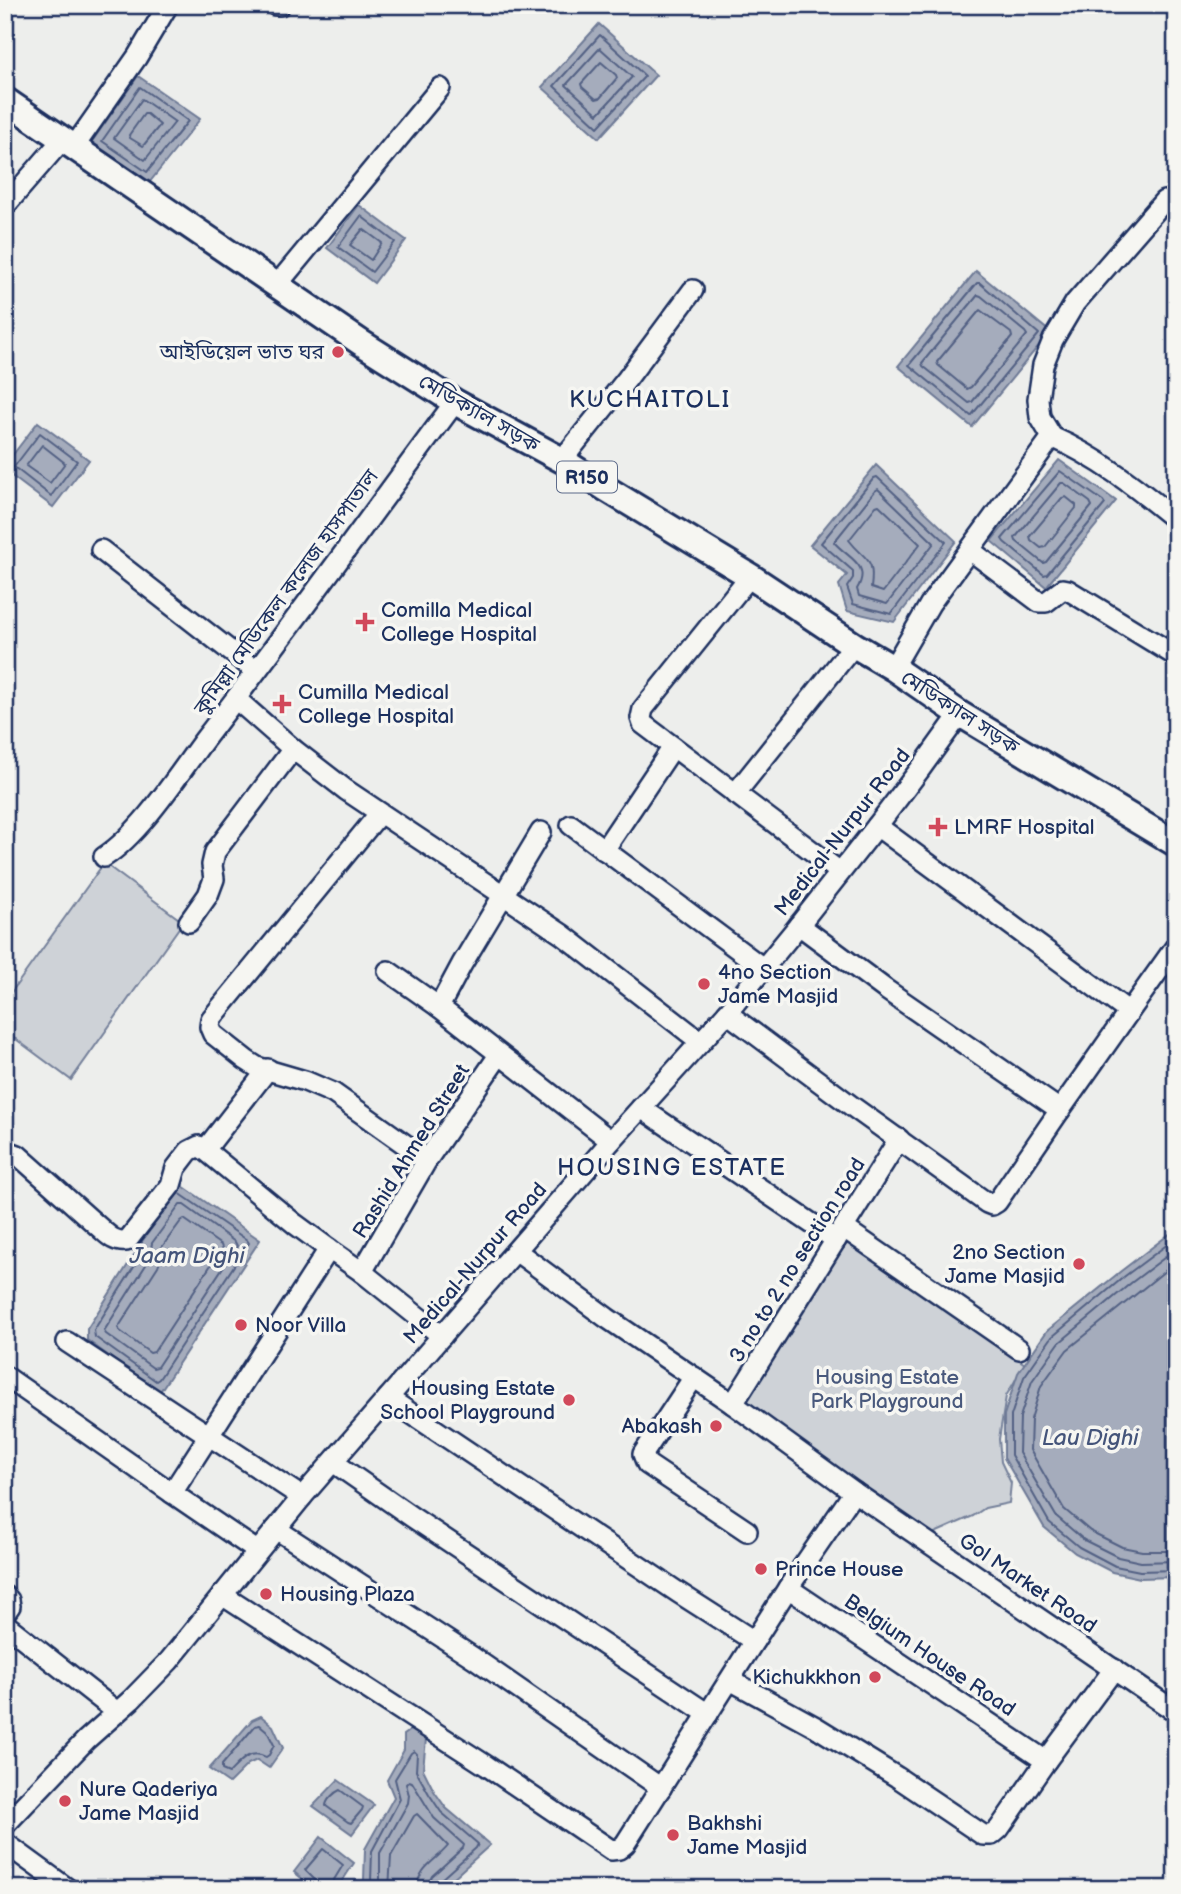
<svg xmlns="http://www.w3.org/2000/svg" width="1181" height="1894" viewBox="0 0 1181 1894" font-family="'Balsamiq Sans','Noto Sans Bengali',sans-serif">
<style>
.green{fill:#ced2d7;stroke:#74809a;stroke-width:2}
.water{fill:#a5acbc;stroke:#6e7a96;stroke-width:2}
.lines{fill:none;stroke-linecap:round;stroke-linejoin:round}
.shore{stroke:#526184;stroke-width:2}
.minor-casing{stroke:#1b2f5e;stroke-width:24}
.major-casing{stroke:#1b2f5e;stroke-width:30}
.minor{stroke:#f6f6f2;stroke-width:19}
.major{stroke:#f6f6f2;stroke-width:24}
.poi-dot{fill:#d1495b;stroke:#f6f6f2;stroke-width:2.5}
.labels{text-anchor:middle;stroke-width:7;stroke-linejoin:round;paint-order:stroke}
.shield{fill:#f6f6f2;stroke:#5d6b8a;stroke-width:2}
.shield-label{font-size:19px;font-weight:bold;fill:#1b2f5e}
.poi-label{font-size:21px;fill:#1b2f5e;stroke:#f6f6f2;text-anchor:start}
.street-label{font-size:21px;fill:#1b2f5e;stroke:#f6f6f2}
.park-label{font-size:21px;fill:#48587c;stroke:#f6f6f2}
.water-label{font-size:23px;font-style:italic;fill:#44547a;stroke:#f6f6f2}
.quarter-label{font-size:24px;letter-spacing:2px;fill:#1b2f5e;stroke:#f6f6f2}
</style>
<rect width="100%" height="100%" fill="#edeeec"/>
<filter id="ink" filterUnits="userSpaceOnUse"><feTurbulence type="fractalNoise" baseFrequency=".0143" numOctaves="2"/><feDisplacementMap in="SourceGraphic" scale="14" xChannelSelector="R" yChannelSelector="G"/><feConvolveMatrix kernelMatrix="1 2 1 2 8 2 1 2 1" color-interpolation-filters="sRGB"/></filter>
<g filter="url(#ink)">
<!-- green -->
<g class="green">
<polygon points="104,863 183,922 71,1080 5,1031 5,1001"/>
<polygon points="845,1236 1025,1364 1006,1396 999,1439 1001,1462 1011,1483 1009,1503 985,1508 973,1516 928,1536 738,1403"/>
</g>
<!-- water -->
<g class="water">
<polygon points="599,24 656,75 599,138 542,87"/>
<polygon points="138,76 200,119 149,183 91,143"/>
<polygon points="359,205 406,240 374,283 327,248"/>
<polygon points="976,271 1050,332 972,427 898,366"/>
<polygon points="38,422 89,460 53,507 5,471 5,465"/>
<polygon points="1059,460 1116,501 1046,587 991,541"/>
<polygon points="876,465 956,541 894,622 847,611 839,585 847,575 810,545"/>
<polygon points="177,1182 260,1240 159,1393 87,1340 87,1329 136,1252 135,1239"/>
<polygon points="1176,1229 1176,1577 1140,1578 1112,1572 1075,1553 1044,1527 1004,1458 1004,1415 1018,1373 1047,1331 1121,1271"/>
<polygon points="261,1716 273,1726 283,1748 269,1768 257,1760 248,1764 229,1783 209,1769 252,1720"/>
<polygon points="415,1727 426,1739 423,1769 434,1791 446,1808 490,1845 441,1889 358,1889 364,1880 365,1849 394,1797 387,1780 404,1750 404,1735"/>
<polygon points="338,1780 374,1805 352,1834 313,1806"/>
<polygon points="321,1837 354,1863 337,1889 315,1889 294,1872"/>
</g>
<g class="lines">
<!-- shore -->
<g class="shore">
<polygon points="600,35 645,76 598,127 554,86"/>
<polygon points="600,48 632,77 598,114 566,85"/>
<polygon points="601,62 616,75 617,78 600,98 596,99 582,87 581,84"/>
<polygon points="140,87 188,121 147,172 102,141"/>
<polygon points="142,99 175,122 145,160 114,138"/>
<polygon points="144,114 147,114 160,125 143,146 130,138 129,135"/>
<polygon points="361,216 395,242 372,272 338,247"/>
<polygon points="363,229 382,243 371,260 350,245"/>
<polygon points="977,283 980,283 1039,334 971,416 909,365"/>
<polygon points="978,295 981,296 1025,332 1027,335 972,402 969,403 923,366 922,363"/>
<polygon points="980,310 1011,333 1012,337 971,387 967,389 938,365 937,362"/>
<polygon points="40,433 77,461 51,496 14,467"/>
<polygon points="42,445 65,463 50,483 26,466"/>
<polygon points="1060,471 1103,501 1105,504 1047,574 1044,575 1004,542 1002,539"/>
<polygon points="877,477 946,542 891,614 853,604 847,587 853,578 853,571 821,543 874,478"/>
<polygon points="1061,483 1064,483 1090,502 1092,506 1046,562 1043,563 1016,541 1015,538"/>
<path d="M878,489L934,543L887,604L859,596L857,589C872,564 847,558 834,542L875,491Z"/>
<polygon points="1062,498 1066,497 1076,505 1076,508 1045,547 1041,548 1031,540 1030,536"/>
<path d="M879,505L920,544L883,592L871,588C875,556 866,562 849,540L876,506Z"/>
<polygon points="180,1205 184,1205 235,1242 237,1246 157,1367 153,1368 106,1334 104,1331 149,1260 152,1243"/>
<polygon points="184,1219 221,1245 222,1248 154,1352 150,1353 120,1331 118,1328 158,1266 161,1258 162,1247 181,1221"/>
<polyline points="154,1225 142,1241 141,1256 94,1330 95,1337 156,1381 159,1379 249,1243 247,1240 179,1193"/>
<polyline points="1176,1238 1125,1276 1052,1337 1024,1377 1011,1416 1011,1455 1049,1522 1079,1547 1115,1566 1140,1571 1176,1570"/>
<polyline points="1176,1249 1131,1283 1059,1343 1032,1381 1020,1417 1019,1453 1056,1516 1084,1540 1118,1557 1141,1562 1176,1561"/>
<polyline points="1176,1262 1067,1350 1041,1386 1031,1419 1030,1450 1064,1509 1090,1531 1122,1547 1142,1551 1176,1551"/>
<path d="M260,1725L267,1731L274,1745L269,1755L266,1757C250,1748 240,1762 229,1773L222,1770V1765L255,1726Z"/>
<path d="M340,1790L363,1807L362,1810L351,1823L348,1822L326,1806C326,1800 335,1792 340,1790Z"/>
<polyline points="318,1889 317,1882 305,1870 323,1849 343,1865 332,1883 331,1889"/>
<polyline points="367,1889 371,1881 372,1851 400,1799 395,1779 411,1753 414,1751 417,1754 416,1771 429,1794 441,1812 478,1844 476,1848 439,1881 437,1889"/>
<polyline points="377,1889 380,1881 380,1853 408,1803 409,1795 406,1784 409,1781 412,1782 434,1818 464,1845 463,1848 432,1876 429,1882 428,1889"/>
<path d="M389,1889L391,1856L414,1816L417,1814L448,1846C436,1861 418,1867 417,1889"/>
</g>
<!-- minor casing -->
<g class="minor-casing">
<g id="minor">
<polyline points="275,5 280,5"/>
<polyline points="74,147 137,57 168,5"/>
<polyline points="5,206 63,139"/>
<polyline points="277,285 440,88"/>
<polyline points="1052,437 1040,417 1038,399 1043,365 1053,340 1075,303 1164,201"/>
<polyline points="562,460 627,379 693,290"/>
<polyline points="101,550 256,671"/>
<polyline points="970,550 1039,602 1046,602 1063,589 1068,590 1176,656"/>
<polyline points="750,576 643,709 641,718 643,724 840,872"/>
<path d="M893,668L930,604L1052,437C1098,457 1137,488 1176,520"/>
<polyline points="236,699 293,749 346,790 563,935 701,1042"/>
<polyline points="735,794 854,645"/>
<polyline points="379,814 211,1019 210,1027 213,1034 246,1060 257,1067 305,1081 333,1093 427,1160"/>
<polyline points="571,825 763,968"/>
<polyline points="877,826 1129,1012 1176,946"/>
<polyline points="604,850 673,747"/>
<path d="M104,857C140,834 178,775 204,740C290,629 371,515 455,402"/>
<polyline points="189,922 208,895 214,879 212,865 215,852 293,749"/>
<polyline points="799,925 885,989 1060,1110 1129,1012"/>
<polyline points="388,971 439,1007 611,1141"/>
<polyline points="439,1007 462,964 541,832"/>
<polyline points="727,1013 853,1107 987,1203 992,1205 997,1202 1060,1110"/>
<polyline points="268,1069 205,1150 295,1224 329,1249"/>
<polyline points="641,1108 836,1240"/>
<path d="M5,1150L18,1155L100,1228C108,1235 115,1243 127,1241L171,1185L176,1168L189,1151L199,1146L205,1150"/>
<polyline points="844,1228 1019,1349"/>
<polyline points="516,1251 607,1318 733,1404 854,1492 1176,1712"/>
<polyline points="362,1272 427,1160 499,1055"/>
<polyline points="67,1342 302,1497"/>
<polyline points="5,1376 172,1493"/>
<polyline points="694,1377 643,1454 647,1464 747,1531"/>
<polyline points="388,1398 679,1593 754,1641"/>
<polyline points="733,1404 899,1139"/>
<polyline points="333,1462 412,1517 708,1714"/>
<polyline points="276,1529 474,1658 661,1788"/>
<polyline points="257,1551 172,1493 329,1249 362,1272 442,1336"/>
<polyline points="788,1588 1046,1761"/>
<polyline points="222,1595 487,1766 611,1850 619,1849 625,1844 788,1588 854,1492"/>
<polyline points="5,1596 9,1600 10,1606 5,1613"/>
<polyline points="5,1624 117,1712"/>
<polyline points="730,1680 816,1727 897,1777 983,1835 992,1835 999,1829 1046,1761 1114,1669"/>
<polyline points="5,1825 86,1740 131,1700 169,1661 302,1497 611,1141 727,1013 799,925 877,826 921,768 960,714"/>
<polyline points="5,1843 68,1889"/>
</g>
</g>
<!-- major casing -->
<g class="major-casing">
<polyline id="major" points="5,100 360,342 455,402 562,460 605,488 750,576 854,645 893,668 960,714 1176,844"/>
</g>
<!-- minor -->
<use href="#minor" class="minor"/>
<!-- major -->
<use href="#major" class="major"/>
</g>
</g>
<!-- markers -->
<g class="poi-dot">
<circle cx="338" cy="352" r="7"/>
<path d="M361.5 611.5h7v7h7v7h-7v7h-7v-7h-7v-7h7z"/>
<path d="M278.5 693.5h7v7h7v7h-7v7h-7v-7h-7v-7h7z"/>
<path d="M934.5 816.5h7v7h7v7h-7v7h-7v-7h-7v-7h7z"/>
<circle cx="704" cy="984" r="7"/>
<circle cx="1079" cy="1264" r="7"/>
<circle cx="241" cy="1325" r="7"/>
<circle cx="569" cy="1400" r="7"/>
<circle cx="716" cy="1426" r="7"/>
<circle cx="761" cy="1569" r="7"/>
<circle cx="266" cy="1594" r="7"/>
<circle cx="875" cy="1677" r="7"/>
<circle cx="65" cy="1801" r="7"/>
<circle cx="673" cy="1835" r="7"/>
</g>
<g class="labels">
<!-- shield labels -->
<rect class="shield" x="557" y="461.5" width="60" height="31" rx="5"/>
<g class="shield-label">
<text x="587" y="484">R150</text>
</g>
<!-- poi labels -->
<g class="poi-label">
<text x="324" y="359" text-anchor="end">আইডিয়েল ভাত ঘর</text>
<text x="381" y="617">Comilla Medical<tspan x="381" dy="24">College Hospital</tspan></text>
<text x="298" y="699">Cumilla Medical<tspan x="298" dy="24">College Hospital</tspan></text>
<text x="954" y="834">LMRF Hospital</text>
<text x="718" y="979">4no Section<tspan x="718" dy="24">Jame Masjid</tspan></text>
<text x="1065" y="1259" text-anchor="end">2no Section<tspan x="1065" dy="24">Jame Masjid</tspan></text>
<text x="255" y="1332">Noor Villa</text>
<text x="555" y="1395" text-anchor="end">Housing Estate<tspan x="555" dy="24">School Playground</tspan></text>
<text x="702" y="1433" text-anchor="end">Abakash</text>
<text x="775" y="1576">Prince House</text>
<text x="280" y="1601">Housing Plaza</text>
<text x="861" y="1684" text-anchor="end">Kichukkhon</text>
<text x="79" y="1796">Nure Qaderiya<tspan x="79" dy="24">Jame Masjid</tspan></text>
<text x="687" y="1830">Bakhshi<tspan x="687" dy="24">Jame Masjid</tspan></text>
</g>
<!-- street labels -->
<g class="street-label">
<text transform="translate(479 413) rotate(30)" y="7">মেডিক্যাল সড়ক</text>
<text transform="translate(286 592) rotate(-54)" y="7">কুমিল্লা মেডিকেল কলেজ হাসপাতাল</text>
<text transform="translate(960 712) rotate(33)" y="7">মেডিক্যাল সড়ক</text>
<text transform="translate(842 832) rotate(-52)" y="7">Medical-Nurpur Road</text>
<text transform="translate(411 1151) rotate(-58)" y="7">Rashid Ahmed Street</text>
<text transform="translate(797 1260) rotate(-58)" y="7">3 no to 2 no section road</text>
<text transform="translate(475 1263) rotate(-49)" y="7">Medical-Nurpur Road</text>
<text transform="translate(1028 1583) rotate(34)" y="7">Gol Market Road</text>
<text transform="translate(930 1655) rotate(34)" y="7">Belgium House Road</text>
</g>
<!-- park labels -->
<g class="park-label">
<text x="887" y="1384">Housing Estate<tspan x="887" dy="24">Park Playground</tspan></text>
</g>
<!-- water labels -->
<g class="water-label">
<text x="187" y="1263">Jaam Dighi</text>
<text x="1090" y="1445">Lau Dighi</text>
</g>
<!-- quarter labels -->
<g class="quarter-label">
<text x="650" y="407">KUCHAITOLI</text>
<text x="672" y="1175">HOUSING ESTATE</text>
</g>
</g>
<!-- margin -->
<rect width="1181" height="1894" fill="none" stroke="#f6f6f2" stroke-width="28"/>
<rect x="14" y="14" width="1153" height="1866" fill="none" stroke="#1b2f5e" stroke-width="2.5" filter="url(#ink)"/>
</svg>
